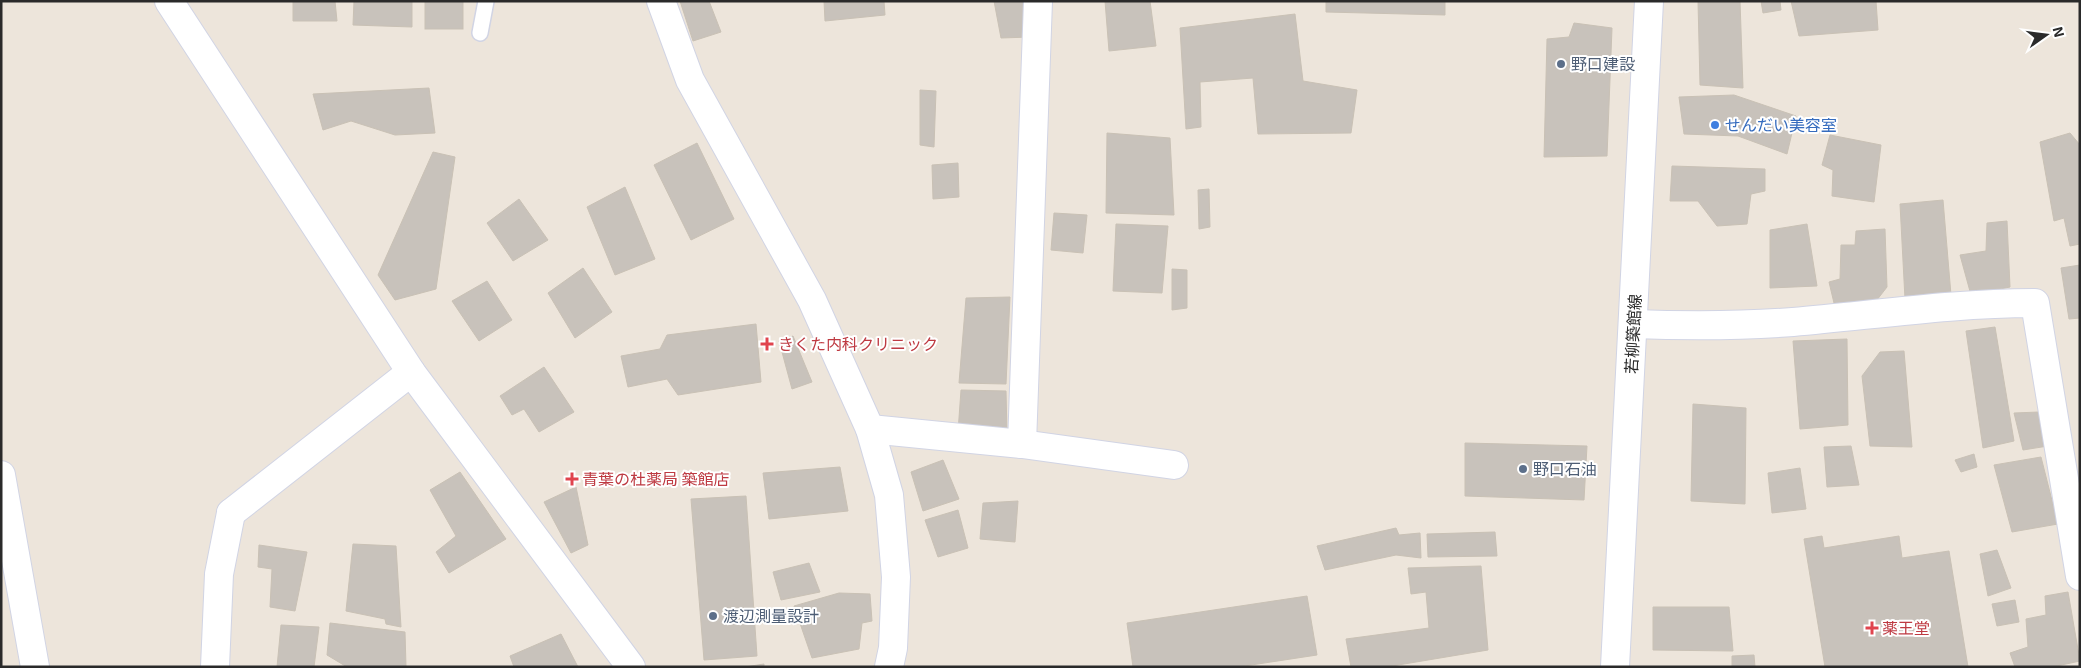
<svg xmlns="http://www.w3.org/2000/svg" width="2081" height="668" viewBox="0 0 2081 668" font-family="'Exo 2','Noto Sans JP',sans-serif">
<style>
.building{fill:#c8c2bb;stroke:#c9c1b5}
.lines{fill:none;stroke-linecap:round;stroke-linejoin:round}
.lane-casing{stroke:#d1d4e4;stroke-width:18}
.street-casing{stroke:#d1d4e4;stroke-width:30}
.secondary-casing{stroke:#d1d4e4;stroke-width:30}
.lane{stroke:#fff;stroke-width:15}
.street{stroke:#fff;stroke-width:28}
.secondary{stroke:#fff;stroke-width:28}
.service-dot{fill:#5c6f8a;stroke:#fff;stroke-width:2}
.shop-dot{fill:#3f7fe0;stroke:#fff;stroke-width:2}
.health-dot{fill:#e0444e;stroke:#fff;stroke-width:2}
.labels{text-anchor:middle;stroke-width:4;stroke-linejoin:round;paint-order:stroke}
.service-label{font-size:16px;fill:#4e5e75;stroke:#fff;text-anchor:start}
.shop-label{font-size:16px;fill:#366cbe;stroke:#fff;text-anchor:start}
.street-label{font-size:16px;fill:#2a2a2a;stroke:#fff}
.health-label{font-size:16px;fill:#be3a42;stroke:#fff;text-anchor:start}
</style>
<rect width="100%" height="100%" fill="#ede5db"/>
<!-- building -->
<g class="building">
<polygon points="293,1 335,1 337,21 293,21"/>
<polygon points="354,1 412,1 412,27 353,25"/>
<rect x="425" y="1" width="38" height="28"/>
<polygon points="680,1 709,1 721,32 693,41"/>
<polygon points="824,1 884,1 885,15 825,21"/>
<polygon points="994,1 1031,1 1030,37 1001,38"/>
<polygon points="1105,1 1150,1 1156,46 1109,51"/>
<polygon points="1326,1 1445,1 1445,15 1326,12"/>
<polygon points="1698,1 1740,1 1743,88 1700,85"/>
<polygon points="1761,1 1780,1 1781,10 1763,13"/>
<polygon points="1791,1 1876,1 1878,30 1799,36"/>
<polygon points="1295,14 1303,81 1357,90 1351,133 1258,134 1253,78 1200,82 1201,127 1186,129 1180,28"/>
<polygon points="1574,23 1612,28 1607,156 1544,157 1547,39 1569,37"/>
<polygon points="429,88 435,133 395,135 351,121 323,130 313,94"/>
<polygon points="920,90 936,91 934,147 920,145"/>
<polygon points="1734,95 1796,116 1787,154 1738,136 1684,134 1679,97"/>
<polygon points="1107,133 1170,138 1174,215 1106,213"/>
<polygon points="2070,133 2080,145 2080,244 2070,246 2064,218 2054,221 2040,142"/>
<polygon points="1830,135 1881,145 1874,202 1832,196 1833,170 1822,165"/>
<polygon points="697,143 734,219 691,240 654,165"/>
<polygon points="433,152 455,157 436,289 395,300 378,275"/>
<polygon points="958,163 959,197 933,199 932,165"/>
<polygon points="1672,166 1765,169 1765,191 1751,194 1747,224 1717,226 1698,201 1670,201"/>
<polygon points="625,187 655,259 615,275 587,207"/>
<polygon points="1209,189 1210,227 1199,229 1198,190"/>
<polygon points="519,199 548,240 513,261 487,223"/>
<polygon points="1943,200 1951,295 1905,299 1900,204"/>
<polygon points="1054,213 1087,215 1083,253 1051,250"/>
<polygon points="2007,221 2010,287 1971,295 1960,255 1986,251 1987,223"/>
<polygon points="1116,224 1168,226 1162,293 1113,291"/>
<polygon points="1807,224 1817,286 1770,288 1770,230"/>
<polygon points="1885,229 1887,287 1873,305 1834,303 1829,282 1840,279 1841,245 1855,245 1856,231"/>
<polygon points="2080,265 2080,318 2069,319 2061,268"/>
<polygon points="583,268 612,312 575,338 548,293"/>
<polygon points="1172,269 1187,270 1187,308 1172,310"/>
<polygon points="487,281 512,320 479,341 452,301"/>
<polygon points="1010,297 1006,384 959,383 966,298"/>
<polygon points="756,324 761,382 678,395 667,379 628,387 621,356 660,349 667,335"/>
<polygon points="1995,327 2014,441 1983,448 1966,331"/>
<polygon points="793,336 812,382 792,389 779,341"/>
<polygon points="1847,339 1848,425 1800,429 1793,341"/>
<polygon points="1904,351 1912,447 1870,446 1862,376 1880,352"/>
<polygon points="544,367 574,412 539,432 524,409 512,415 500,396"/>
<polygon points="961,390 1006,391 1007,434 958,432"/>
<polygon points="1693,404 1746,408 1745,504 1691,501"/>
<polygon points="2039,412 2048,446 2023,450 2014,413"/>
<polygon points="1465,443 1587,446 1584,500 1465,496"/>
<polygon points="1851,446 1859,485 1827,487 1824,447"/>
<polygon points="1974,454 1977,467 1961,472 1955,460"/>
<polygon points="2041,457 2058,524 2012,532 1994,465"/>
<polygon points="943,460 959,499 923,511 911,472"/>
<polygon points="840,467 848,511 769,519 763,473"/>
<polygon points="1800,468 1806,509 1772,513 1768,473"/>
<polygon points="460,472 506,539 449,573 436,552 456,536 430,490"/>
<polygon points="576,487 588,545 571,553 544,502"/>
<polygon points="746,496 757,656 704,660 691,499"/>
<polygon points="1018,501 1015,542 980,539 983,503"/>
<polygon points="958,510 968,548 938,557 925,520"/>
<polygon points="1396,528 1399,535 1420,533 1421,558 1396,555 1325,570 1317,546"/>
<polygon points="1495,532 1497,556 1428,557 1427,534"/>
<polygon points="1822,536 1824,548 1899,536 1902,558 1949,551 1968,667 1825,667 1804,539"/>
<polygon points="353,544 396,546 401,627 386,624 385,619 346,611"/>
<polygon points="259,545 307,552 295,611 270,607 272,569 258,567"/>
<polygon points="1997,550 2011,588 1988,596 1980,554"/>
<polygon points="809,563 820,592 781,600 773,572"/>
<polygon points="1481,566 1488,650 1386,667 1351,667 1346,639 1429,628 1426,592 1411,594 1408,568"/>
<polygon points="2068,592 2080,661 2052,667 2015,667 2010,653 2028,647 2026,619 2046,615 2045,596"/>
<polygon points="839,593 870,594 872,621 862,623 859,649 812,658 794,606"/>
<polygon points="1307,596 1317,655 1238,667 1133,667 1127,623"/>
<polygon points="2015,600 2019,622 1997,626 1992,604"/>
<polygon points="1653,607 1729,607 1733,651 1653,650"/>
<polygon points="330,623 405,632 406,667 347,667 327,655"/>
<polygon points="281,625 319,627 314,667 277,667"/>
<polygon points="561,634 578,667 514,667 510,656"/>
<polygon points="1754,655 1755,667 1732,667 1732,656"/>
<polygon points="764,664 764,667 745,667"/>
</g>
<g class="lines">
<!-- lane casing -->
<g class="lane-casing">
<polyline id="lane" points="480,33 486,1"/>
</g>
<!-- street casing -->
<g class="street-casing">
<g id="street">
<polyline points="169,1 411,372 231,513"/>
<polyline points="661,1 690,80 812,300 870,429 889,495 896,577 893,648 889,667"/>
<path d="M1633,324C1687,326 1740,326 1793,322C1874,315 1954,303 2035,303L2080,576"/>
<polyline points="870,429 1022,444 1174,465"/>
<polyline points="1022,444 1038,1"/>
<polyline points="1,475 35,667"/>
</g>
</g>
<!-- secondary casing -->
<g class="secondary-casing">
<g id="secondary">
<polyline points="411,372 631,667"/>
<polyline points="215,667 219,574 231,513"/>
<polyline points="1615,667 1649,1"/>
</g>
</g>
<!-- lane -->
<use href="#lane" class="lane"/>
<!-- street -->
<use href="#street" class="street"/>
<!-- secondary -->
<use href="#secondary" class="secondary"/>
</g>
<!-- markers -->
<g class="service-dot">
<circle cx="1561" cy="64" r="5"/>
<circle cx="1523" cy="469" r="5"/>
<circle cx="713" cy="616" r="5"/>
</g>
<circle class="shop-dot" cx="1715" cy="125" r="5"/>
<g class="health-dot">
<path d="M764.5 336.5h5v5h5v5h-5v5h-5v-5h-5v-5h5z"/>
<path d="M569.5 471.5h5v5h5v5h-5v5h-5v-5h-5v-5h5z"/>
<path d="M1869.5 620.5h5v5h5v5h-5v5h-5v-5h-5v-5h5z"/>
</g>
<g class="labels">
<!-- service labels -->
<g class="service-label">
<text x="1571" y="70">野口建設</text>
<text x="1533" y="475">野口石油</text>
<text x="723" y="622">渡辺測量設計</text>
</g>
<!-- shop labels -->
<g class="shop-label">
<text x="1725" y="131">せんだい美容室</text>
</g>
<!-- street labels -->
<g class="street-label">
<text transform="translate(1633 334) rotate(-87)" y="6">若柳築館線</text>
</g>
<!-- health labels -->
<g class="health-label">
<text x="778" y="350">きくた内科クリニック</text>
<text x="582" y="485">青葉の杜薬局 築館店</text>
<text x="1882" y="634">薬王堂</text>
</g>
</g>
<!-- border -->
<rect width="2081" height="668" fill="none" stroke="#2a2a2a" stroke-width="5"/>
<!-- north arrow -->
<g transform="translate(2046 35) rotate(76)" stroke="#ffffff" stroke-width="4" paint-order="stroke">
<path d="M0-4L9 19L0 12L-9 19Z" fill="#2a2a2a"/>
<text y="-8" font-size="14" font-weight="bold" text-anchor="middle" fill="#2a2a2a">N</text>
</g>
</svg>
